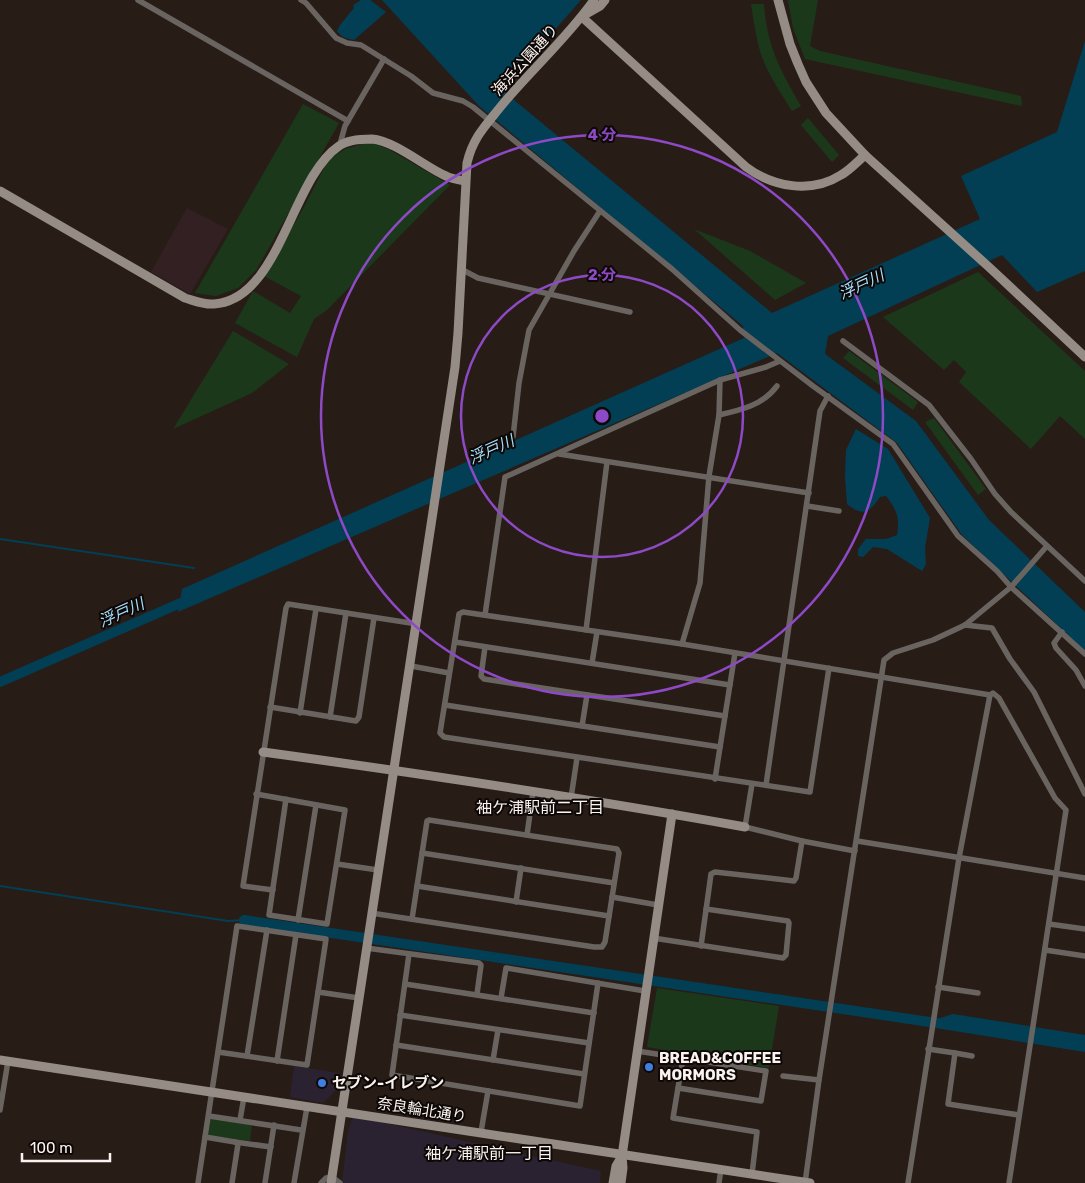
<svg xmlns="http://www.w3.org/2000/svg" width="1085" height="1183" viewBox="0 0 1085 1183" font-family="Rubik,'Noto Sans JP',sans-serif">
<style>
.commercial{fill:#2b2231}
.industrial{fill:#332022}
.green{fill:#1c381b}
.water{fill:#023f55}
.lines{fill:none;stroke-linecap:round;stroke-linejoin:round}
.stream{stroke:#023f55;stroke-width:2}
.river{stroke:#023f55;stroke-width:10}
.street{stroke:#6a6461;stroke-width:5.5}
.secondary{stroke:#958c86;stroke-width:9}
.ring{fill:none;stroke:#8e4ac6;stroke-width:2.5}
.shop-dot{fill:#3f7fe0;stroke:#0d0806;stroke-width:2}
.labels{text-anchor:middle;stroke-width:4;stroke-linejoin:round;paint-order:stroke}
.street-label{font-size:15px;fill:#fbf3ef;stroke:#0d0806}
.poi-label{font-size:15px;font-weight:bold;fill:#fbf3ef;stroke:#0d0806;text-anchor:start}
.water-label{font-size:16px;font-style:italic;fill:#a4dcf8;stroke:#0d0806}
.neighbourhood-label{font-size:16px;fill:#fbf3ef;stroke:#0d0806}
.centre{fill:#8e4ac6;stroke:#0d0806;stroke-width:2.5}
.ring-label{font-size:15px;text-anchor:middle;font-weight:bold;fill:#8e4ac6;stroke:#0d0806;stroke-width:4;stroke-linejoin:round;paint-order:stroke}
</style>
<rect width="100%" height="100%" fill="#281c17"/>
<!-- commercial -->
<g class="commercial">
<polygon points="294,1066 339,1073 336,1090 323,1103 290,1097"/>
<polygon points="353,1116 601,1171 600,1183 342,1183 348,1131"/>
</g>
<!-- industrial -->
<polygon class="industrial" points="187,208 228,229 190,294 151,272"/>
<!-- green -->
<g class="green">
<polygon points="788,0 818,0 810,46 820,51 1021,96 1022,106 805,59 793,28"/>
<path d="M751,4H764C767,46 780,70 801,106L792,111C779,90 763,68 758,43C755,31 753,17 751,4Z"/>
<polygon points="303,104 339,123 257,269 238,288 216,296 195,293"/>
<polygon points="808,118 839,155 832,162 801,125"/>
<polygon points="370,142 388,149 450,185 327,310 314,319 297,357 235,323 253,291 290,313 301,296 264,276 304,207 328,160 345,149"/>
<polygon points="694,229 750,251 806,283 775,300"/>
<polygon points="978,272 1085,371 1085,439 1060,416 1031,449 959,382 966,372 954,360 944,370 883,317"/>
<polygon points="233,331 289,364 252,393 173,429"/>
<polygon points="849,351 918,402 913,410 843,358"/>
<polygon points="934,418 986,489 978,495 925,422"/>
<polygon points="657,988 779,1006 769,1068 647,1047"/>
<polygon points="212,1118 252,1124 250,1141 209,1136 208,1133 210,1120"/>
</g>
<!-- water -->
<g class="water">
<path d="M361,0H370L386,12L354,40C347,39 341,37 337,31L340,25L354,8L353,5Z"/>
<polygon points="382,0 581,0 502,90 772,313 980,219 961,176 1057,132 1085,41 1085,271 1037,292 1002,255 828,336 825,354 916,421 989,520 1085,612 1085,651 962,535 897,443 777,353 178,612 182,589 744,338 743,326 479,106"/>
<path d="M856,429L888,449L930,518L925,548L926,564L922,571L887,549L873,547L863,557L858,556V549L866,539H886L897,535C900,518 897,510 886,496L880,497C869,513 863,517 847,504L845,477L846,450Z"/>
<polygon points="953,1014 1085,1035 1085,1052 936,1028 937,1019"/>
</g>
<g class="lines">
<!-- stream -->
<g class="stream">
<polyline points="0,539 194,568"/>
<polyline points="0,886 228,921 244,920"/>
</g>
<!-- river -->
<g class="river">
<polyline points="0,682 192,598"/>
<polyline points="244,920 950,1025"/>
</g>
<!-- street -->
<g class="street">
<polyline points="138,0 348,121"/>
<polyline points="301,0 306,3 336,38 347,43 361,45 411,76 433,93 463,101 473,107 672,269 740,330 813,386 893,444 958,536 997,571 1011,587 1085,654"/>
<polyline points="340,144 345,126 384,59"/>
<polyline points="461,269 478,278 630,312"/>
<polyline points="843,341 929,405 971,459 995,494 1011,512 1085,581"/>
<path d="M719,415C741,410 763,405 777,386"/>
<polyline points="513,437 519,383 529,330 574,251 600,211"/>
<polyline points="559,454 809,493"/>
<polyline points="807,506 839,511"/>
<polyline points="485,615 505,477 720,380 766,367 780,361"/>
<polyline points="965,625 992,628 1010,659 1034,692 1085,794"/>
<polyline points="586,630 607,462"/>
<polyline points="1062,632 1054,643 1056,648 1076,670 1085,686"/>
<polyline points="455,642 730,685"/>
<polyline points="682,644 700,583 709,476 719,415 720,380"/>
<polyline points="485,647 481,676 484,679 725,716"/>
<polyline points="592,663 597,632"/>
<polyline points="411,666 449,673"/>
<polyline points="829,668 810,792 444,737 440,733 459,614 463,612 682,644 990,695 993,693 999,698 1055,798 1066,810 1009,1183"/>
<polyline points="445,705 720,747"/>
<polyline points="270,707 356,721 359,717 374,618"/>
<polyline points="300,713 316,609"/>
<polyline points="330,717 346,613"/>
<polyline points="582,726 587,695"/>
<polyline points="715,779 735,653"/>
<polyline points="766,785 820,411 828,396"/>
<polyline points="256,794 345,810 327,924 269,915 286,799"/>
<polyline points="571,798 577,758"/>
<polyline points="527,835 533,792"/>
<polyline points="802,841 855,851"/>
<polyline points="857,841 1085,878"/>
<polyline points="422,853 614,883"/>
<polyline points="337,864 378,870"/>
<polyline points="417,886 609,916"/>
<polyline points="273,890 243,886 286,608 288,604 417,624"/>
<polyline points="612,897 658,905"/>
<polyline points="516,902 521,868"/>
<path d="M371,913C446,924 520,936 594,947H602L605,942L619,853L617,849L429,820L427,821L412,919"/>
<polyline points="298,920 316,805"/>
<polyline points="1049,924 1085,929"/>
<polyline points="653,938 783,958 786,955 789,923 788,921 706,909"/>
<polyline points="701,946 711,874 715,872 794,881 796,878 802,841 745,827 752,784"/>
<polyline points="366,948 479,963 481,965 477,994"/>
<polyline points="1045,950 1085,956"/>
<polyline points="409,954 392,1075 580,1106 598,983"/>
<polyline points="405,984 594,1013"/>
<polyline points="938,987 978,993"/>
<polyline points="318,992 359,998"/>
<polyline points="501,998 506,968 645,991"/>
<polyline points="400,1015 589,1043"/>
<polyline points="396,1045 584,1074"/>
<polyline points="928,1049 955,1053 948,1104 1019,1115"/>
<polyline points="637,1051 766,1071 761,1101 678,1088"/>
<polyline points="955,1053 972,1056"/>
<polyline points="247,1056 267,930"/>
<polyline points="683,1058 673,1118 757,1132 752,1174"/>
<polyline points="493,1060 498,1030"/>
<polyline points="277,1061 296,935"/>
<polyline points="783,1076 819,1080"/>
<polyline points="0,1110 8,1061"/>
<polyline points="209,1116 301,1130"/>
<polyline points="240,1120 244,1097"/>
<polyline points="481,1132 488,1091"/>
<polyline points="205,1137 235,1142 238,1144 232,1183"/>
<polyline points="235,1142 271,1147"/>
<polyline points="198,1183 237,926 326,939 307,1065 218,1052"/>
<polyline points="265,1183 274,1125"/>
<polyline points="294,1183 307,1107"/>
<polyline points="321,1183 326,1178 332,1177 340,1183"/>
<polyline points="719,1183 721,1169"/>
<polyline points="805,1183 819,1080 884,660 893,653 933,640 965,625 1011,587 1047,546"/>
<polyline points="908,1183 959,858 990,695"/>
</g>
<!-- secondary -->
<g class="secondary">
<polyline points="778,0 790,44 798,64 806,82 826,113 865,155 990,268 1085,357"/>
<polyline points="586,14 600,6 605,0"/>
<path d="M582,17L746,167C773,187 811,194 841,175C850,170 857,162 865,155"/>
<path d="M0,191L185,298C195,301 204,305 214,304C280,300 291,178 339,146C347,140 362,139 372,139C395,141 425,167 446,176C452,179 459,180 465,181"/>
<path d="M263,752C424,774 585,798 745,827"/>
<polyline points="0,1060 810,1183"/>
<path d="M331,1183L455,367L458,333L467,163C473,137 486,125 502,105C532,69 567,38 594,0"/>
<polyline points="613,1183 616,1166 622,1156"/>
<polyline points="621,1183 623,1168 622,1156 672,814"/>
</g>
</g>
<!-- distance rings -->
<g class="ring">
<circle cx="602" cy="416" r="141"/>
<circle cx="602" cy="416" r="281"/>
</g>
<!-- markers -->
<g class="shop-dot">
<circle cx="649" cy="1067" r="5"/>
<circle cx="322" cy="1083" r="5"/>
</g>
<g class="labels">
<!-- street labels -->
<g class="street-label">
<text transform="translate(525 60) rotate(-48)" y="5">海浜公園通り</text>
<text transform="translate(422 1110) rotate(9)" y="5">奈良輪北通り</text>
</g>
<!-- poi labels -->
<g class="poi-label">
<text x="659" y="1063">BREAD&amp;COFFEE<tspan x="659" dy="17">MORMORS</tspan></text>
<text x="332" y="1088">セブン-イレブン</text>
</g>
<!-- water labels -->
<g class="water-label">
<text transform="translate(861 284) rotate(-25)" y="6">浮戸川</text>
<text transform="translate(491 449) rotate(-24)" y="6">浮戸川</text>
<text transform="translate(121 612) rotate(-24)" y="6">浮戸川</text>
</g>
<!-- neighbourhood labels -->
<g class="neighbourhood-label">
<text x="540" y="813">袖ケ浦駅前二丁目</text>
<text x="489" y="1159">袖ケ浦駅前一丁目</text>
</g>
</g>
<circle cx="602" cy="416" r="8" class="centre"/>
<g class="ring-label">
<text x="602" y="140">4 分</text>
<text x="602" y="280">2 分</text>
</g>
<!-- scale -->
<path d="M22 1153v8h88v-8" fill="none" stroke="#fbf3ef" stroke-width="2.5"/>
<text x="30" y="1153" font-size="15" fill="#fbf3ef" stroke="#0d0806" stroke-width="4" paint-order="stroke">100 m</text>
</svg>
